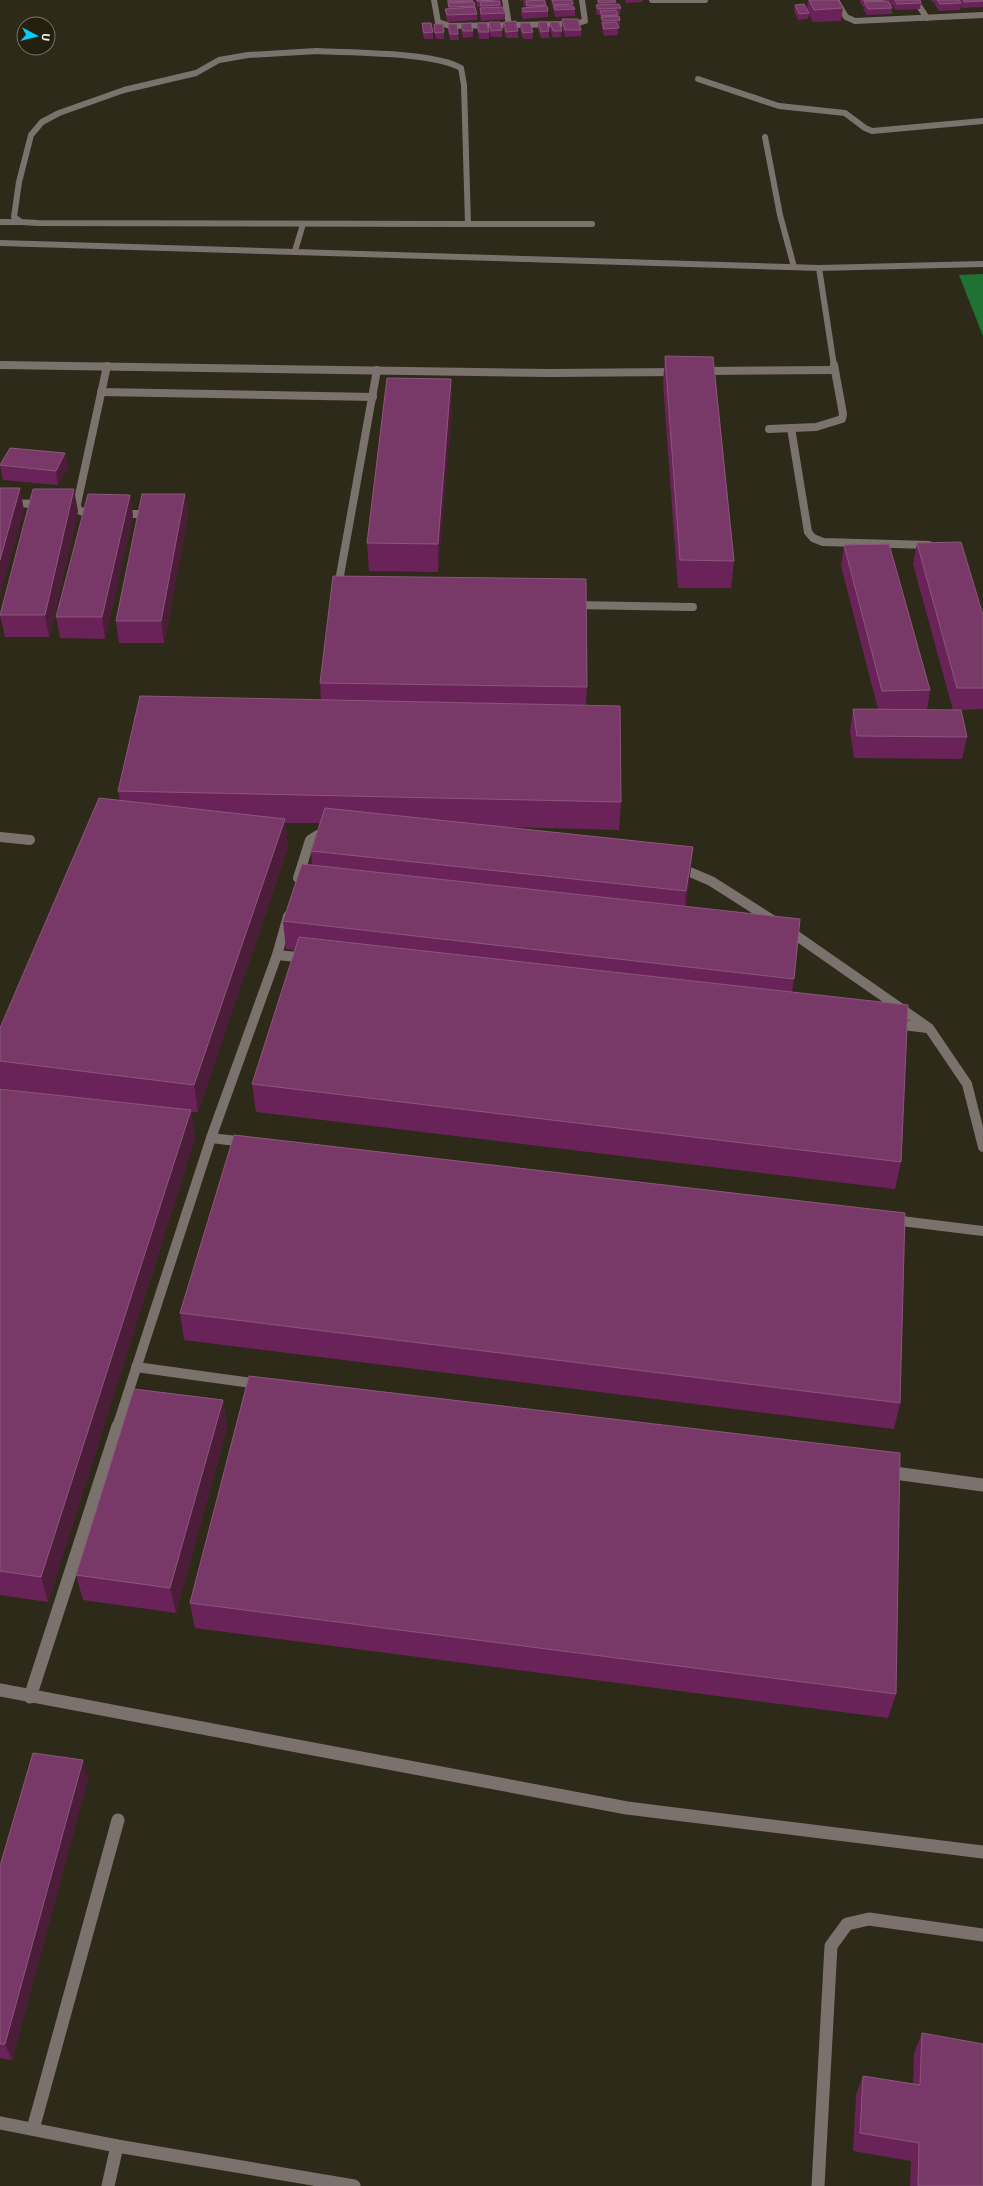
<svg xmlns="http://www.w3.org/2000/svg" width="983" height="2186" viewBox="0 0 983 2186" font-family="'Exo 2',sans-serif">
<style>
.forest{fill:#1f7231}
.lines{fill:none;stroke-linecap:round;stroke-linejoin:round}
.minor-far3{stroke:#7b726e;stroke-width:6}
.minor-far2{stroke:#7b726e;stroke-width:8}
.minor-far1{stroke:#7b726e;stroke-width:10}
.minor{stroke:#7b726e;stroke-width:13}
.wall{fill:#6a2359}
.shaded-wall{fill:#4c1d39}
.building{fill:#793968;stroke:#8c567b}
</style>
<rect width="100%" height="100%" fill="#2e2a19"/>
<!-- forest -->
<polygon class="forest" points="983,274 983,336 959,275"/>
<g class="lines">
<!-- minor-far3 -->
<g class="minor-far3">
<polyline points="434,0 438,22 450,26 575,24 585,21 582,0"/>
<polyline points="505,0 509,25"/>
<polyline points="652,0 705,0"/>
<polyline points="836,0 846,17 855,21 983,15"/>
<polyline points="915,0 927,18"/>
<path d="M317,51C351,53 435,52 461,68L464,85L468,224L38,223L21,222L14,217L19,182L31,135L42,122L59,113L124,90L196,73L219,60L248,55Z"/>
<polyline points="698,79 779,106 845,113 865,128 872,131 983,121"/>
<polyline points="765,137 780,215 794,267"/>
<polyline points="0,222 21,222"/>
<polyline points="468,224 592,224"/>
<polyline points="0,243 819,268 983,264"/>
<polyline points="295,251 303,224"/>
<polyline points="819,268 834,366"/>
<polyline points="0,365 57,366"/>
</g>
<!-- minor-far2 -->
<g class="minor-far2">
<polyline points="0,365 550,373 678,372"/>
<polyline points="702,371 834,370"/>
<polyline points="101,392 373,397"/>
<polyline points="791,428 808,532 813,538 823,542 929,545"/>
<polyline points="769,429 816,427 842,419 843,414 834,365"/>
<polyline points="0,503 43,504"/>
<polyline points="96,513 86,513 78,510 77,504 107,366"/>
<polyline points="120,514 152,514"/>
<polyline points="341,588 339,581 377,370"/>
<polyline points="573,605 693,607"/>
</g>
<!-- minor-far1 -->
<g class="minor-far1">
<polyline points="0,837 30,840"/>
<polyline points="678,867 711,881 791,932 929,1028 967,1084 983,1147"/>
<polyline points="298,878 310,840 318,835 328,833"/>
<polyline points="277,955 307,958"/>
<polyline points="895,1024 927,1028"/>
<polyline points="211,1138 245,1142"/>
<polyline points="893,1220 983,1231"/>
<polyline points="136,1367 259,1384"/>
<polyline points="117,1427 211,1138 277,955 288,916"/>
</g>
<!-- minor -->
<g class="minor">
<polyline points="887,1472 983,1485"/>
<polyline points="0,1690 627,1808 983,1852"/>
<polyline points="30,1697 118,1426"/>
<polyline points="0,2123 117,2146 354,2186"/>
<polyline points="33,2129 118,1820"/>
<polyline points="108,2186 117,2146"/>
<polyline points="818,2186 831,1946 847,1924 869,1919 983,1935"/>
</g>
</g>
<!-- wall -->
<g class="wall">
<polygon points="446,0 472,0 475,6 477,14 477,20 447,22 446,15 445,9 448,8 447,0"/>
<polygon points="476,0 501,0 501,6 500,7 505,13 505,19 481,21 480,15 480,7 477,7"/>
<polygon points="520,0 546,0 546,6 548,11 548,17 523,19 521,14 522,8 526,7 526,6 524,6 523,0 520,1"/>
<polygon points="551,0 574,0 574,4 573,4 573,6 575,9 575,16 555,17 552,6"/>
<polygon points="597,0 615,0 616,4 621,8 620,14 618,14 618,16 620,20 620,27 618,27 618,35 604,36 602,29 602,25 600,15 597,15 596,11 596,5 597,5"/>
<polygon points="625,0 643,0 642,2 626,3"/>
<polygon points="808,0 838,0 843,8 841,21 813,22 809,14 808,19 798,20 794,11 795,5 807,9"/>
<polygon points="860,0 885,0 885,1 888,1 888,0 920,0 921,3 920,9 896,10 893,6 894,5 891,5 892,8 892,14 867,15 863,9 864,8 860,2"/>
<polygon points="931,0 959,0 960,1 960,0 983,0 983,7 963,8 961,6 960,10 939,11 934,3 935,2 932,2"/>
<polygon points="562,19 581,30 581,36 565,37 562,26"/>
<polygon points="489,22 502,30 502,37 491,37 489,29"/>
<polygon points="504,22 518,31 518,38 506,38 503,28"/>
<polygon points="538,22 549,31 549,38 541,38 538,29"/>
<polygon points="550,22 562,31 561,37 553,38 550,29"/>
<polygon points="422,23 433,32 433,39 424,39 422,30"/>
<polygon points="477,23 489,32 489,39 479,39 477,30"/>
<polygon points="520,23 533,32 533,39 523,39 520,30"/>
<polygon points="434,24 444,32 444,39 436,39 434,31"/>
<polygon points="448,24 458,34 459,40 450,40 448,31"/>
<polygon points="461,24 473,31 473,37 463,38 461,30"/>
<polygon points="665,356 734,561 731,588 678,588 663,383"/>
<polygon points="451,379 452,406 438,572 369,571 367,543"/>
<polygon points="65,453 68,468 58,485 3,480 0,465"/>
<polygon points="185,494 188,515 164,643 119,643 116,621"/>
<polygon points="130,495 133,516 105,639 60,638 56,617"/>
<polygon points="78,511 49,637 5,637 0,615"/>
<polygon points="917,543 983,615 983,709 960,710 967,737 962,759 854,758 850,731 853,709 878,709 841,566 844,545 930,690 927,710 953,710 913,564"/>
<polygon points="320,683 587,687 586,705 621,802 619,830 506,827 693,847 690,875 686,906 794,979 792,992 901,1162 895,1189 256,1112 252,1084 295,950 286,949 283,921 312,865 311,851 320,823 285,823 288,847 198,1112 191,1112 195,1138 48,1602 0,1595 0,1089 70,1097 0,1088 0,1028 120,801 118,791 321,700"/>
<polygon points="180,1313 900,1403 894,1429 184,1340"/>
<polygon points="223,1400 227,1427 176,1613 83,1600 76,1575"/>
<polygon points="190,1603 896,1694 888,1718 195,1628"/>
<polygon points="88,1778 12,2060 0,2058 0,1866"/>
<polygon points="922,2033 983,2186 910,2186 911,2161 853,2151 856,2095 863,2076 913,2084 914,2053"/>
</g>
<!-- shaded-wall -->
<g class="shaded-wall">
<polygon points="451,379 452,406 438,572 438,544"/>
<polygon points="65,453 68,468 58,485 56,471"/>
<polygon points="20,488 24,510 0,597 0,560"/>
<polygon points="74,489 78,511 49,637 45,615"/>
<polygon points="185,494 188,515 164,643 161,621"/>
<polygon points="130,495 133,516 105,639 102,617"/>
<polygon points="285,819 288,847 198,1112 194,1085"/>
<polygon points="693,847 690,875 684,919 686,891"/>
<polygon points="191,1110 195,1138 48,1602 41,1577"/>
<polygon points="223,1400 227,1427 176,1613 170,1588"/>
<polygon points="83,1760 88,1778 12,2060 5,2044"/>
</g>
<!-- building -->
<g class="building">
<polygon points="448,0 472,0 473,1 448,2"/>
<polygon points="477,0 495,0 477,1"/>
<polygon points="544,0 546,5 527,6 526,1"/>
<polygon points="552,0 571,0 573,4 554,5"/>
<polygon points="598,0 615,0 616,2 599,3"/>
<polygon points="809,0 838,0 843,8 814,10"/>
<polygon points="863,0 884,0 864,1"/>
<polygon points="895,0 920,0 921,3 897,4"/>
<polygon points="937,0 959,0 961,3 940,4"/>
<polygon points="963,0 983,0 983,1 964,2"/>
<polygon points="499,1 500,5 481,6 480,2"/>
<polygon points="888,1 892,8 868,9 864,2"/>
<polygon points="474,2 475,6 449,7 448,3"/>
<polygon points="619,4 621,8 598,9 596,5"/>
<polygon points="804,4 809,13 799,14 795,5"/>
<polygon points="547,6 548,11 523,12 522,8"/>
<polygon points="554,6 573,6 575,9 555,10"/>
<polygon points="475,7 477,14 447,15 445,9"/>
<polygon points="503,7 505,13 481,14 480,8"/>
<polygon points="616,10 618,15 602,16 600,11"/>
<polygon points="619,16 620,20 603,21 601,17"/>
<polygon points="562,19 578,19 581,30 565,30"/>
<polygon points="516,21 518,31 506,32 504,22"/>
<polygon points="489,22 500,22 502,30 491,31"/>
<polygon points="538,22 547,22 549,31 541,32"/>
<polygon points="550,22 559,22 562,31 553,31"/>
<polygon points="616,22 619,28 604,29 602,23"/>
<polygon points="422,23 431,23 433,32 424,33"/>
<polygon points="471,23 473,31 463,31 461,24"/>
<polygon points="477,23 487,23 489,32 479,32"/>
<polygon points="520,23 530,23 533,32 523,33"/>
<polygon points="434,24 443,24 444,32 435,33"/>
<polygon points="448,24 457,24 458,34 450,34"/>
<polygon points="665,356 713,357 734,561 680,560"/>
<polygon points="387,378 451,379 438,544 367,543"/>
<polygon points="10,448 65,453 56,471 0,465"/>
<polygon points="0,488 20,488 0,560"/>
<polygon points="33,489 74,489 45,615 0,615"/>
<polygon points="88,494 130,495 102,617 56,617"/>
<polygon points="142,494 185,494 161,621 116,621"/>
<polygon points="961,542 983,615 983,688 957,688 917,543"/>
<polygon points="889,544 930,690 882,691 844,545"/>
<polygon points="333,576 586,579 587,687 320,683"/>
<polygon points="140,696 620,706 621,802 118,791"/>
<polygon points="853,709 961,710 967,737 857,736"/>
<polygon points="99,798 285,819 194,1085 0,1061 0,1028"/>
<polygon points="325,808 693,847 686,891 311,851"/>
<polygon points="302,864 800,919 794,979 283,921"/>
<polygon points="299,937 908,1005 901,1162 252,1084"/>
<polygon points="0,1089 191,1110 41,1577 0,1571"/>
<polygon points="234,1135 905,1213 900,1403 180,1313"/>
<polygon points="249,1376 900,1453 896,1694 190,1603"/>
<polygon points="134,1389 223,1400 170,1588 76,1575"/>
<polygon points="33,1753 83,1760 5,2044 0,2044 0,1866"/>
<polygon points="922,2033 983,2044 983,2186 918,2186 919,2143 860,2133 863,2076 920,2085"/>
</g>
<!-- north arrow -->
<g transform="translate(36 36) rotate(97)"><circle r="19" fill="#242010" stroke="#767365"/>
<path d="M0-3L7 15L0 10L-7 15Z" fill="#08cbfa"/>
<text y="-6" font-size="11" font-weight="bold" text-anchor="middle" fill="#f2f0e5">U</text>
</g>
</svg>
